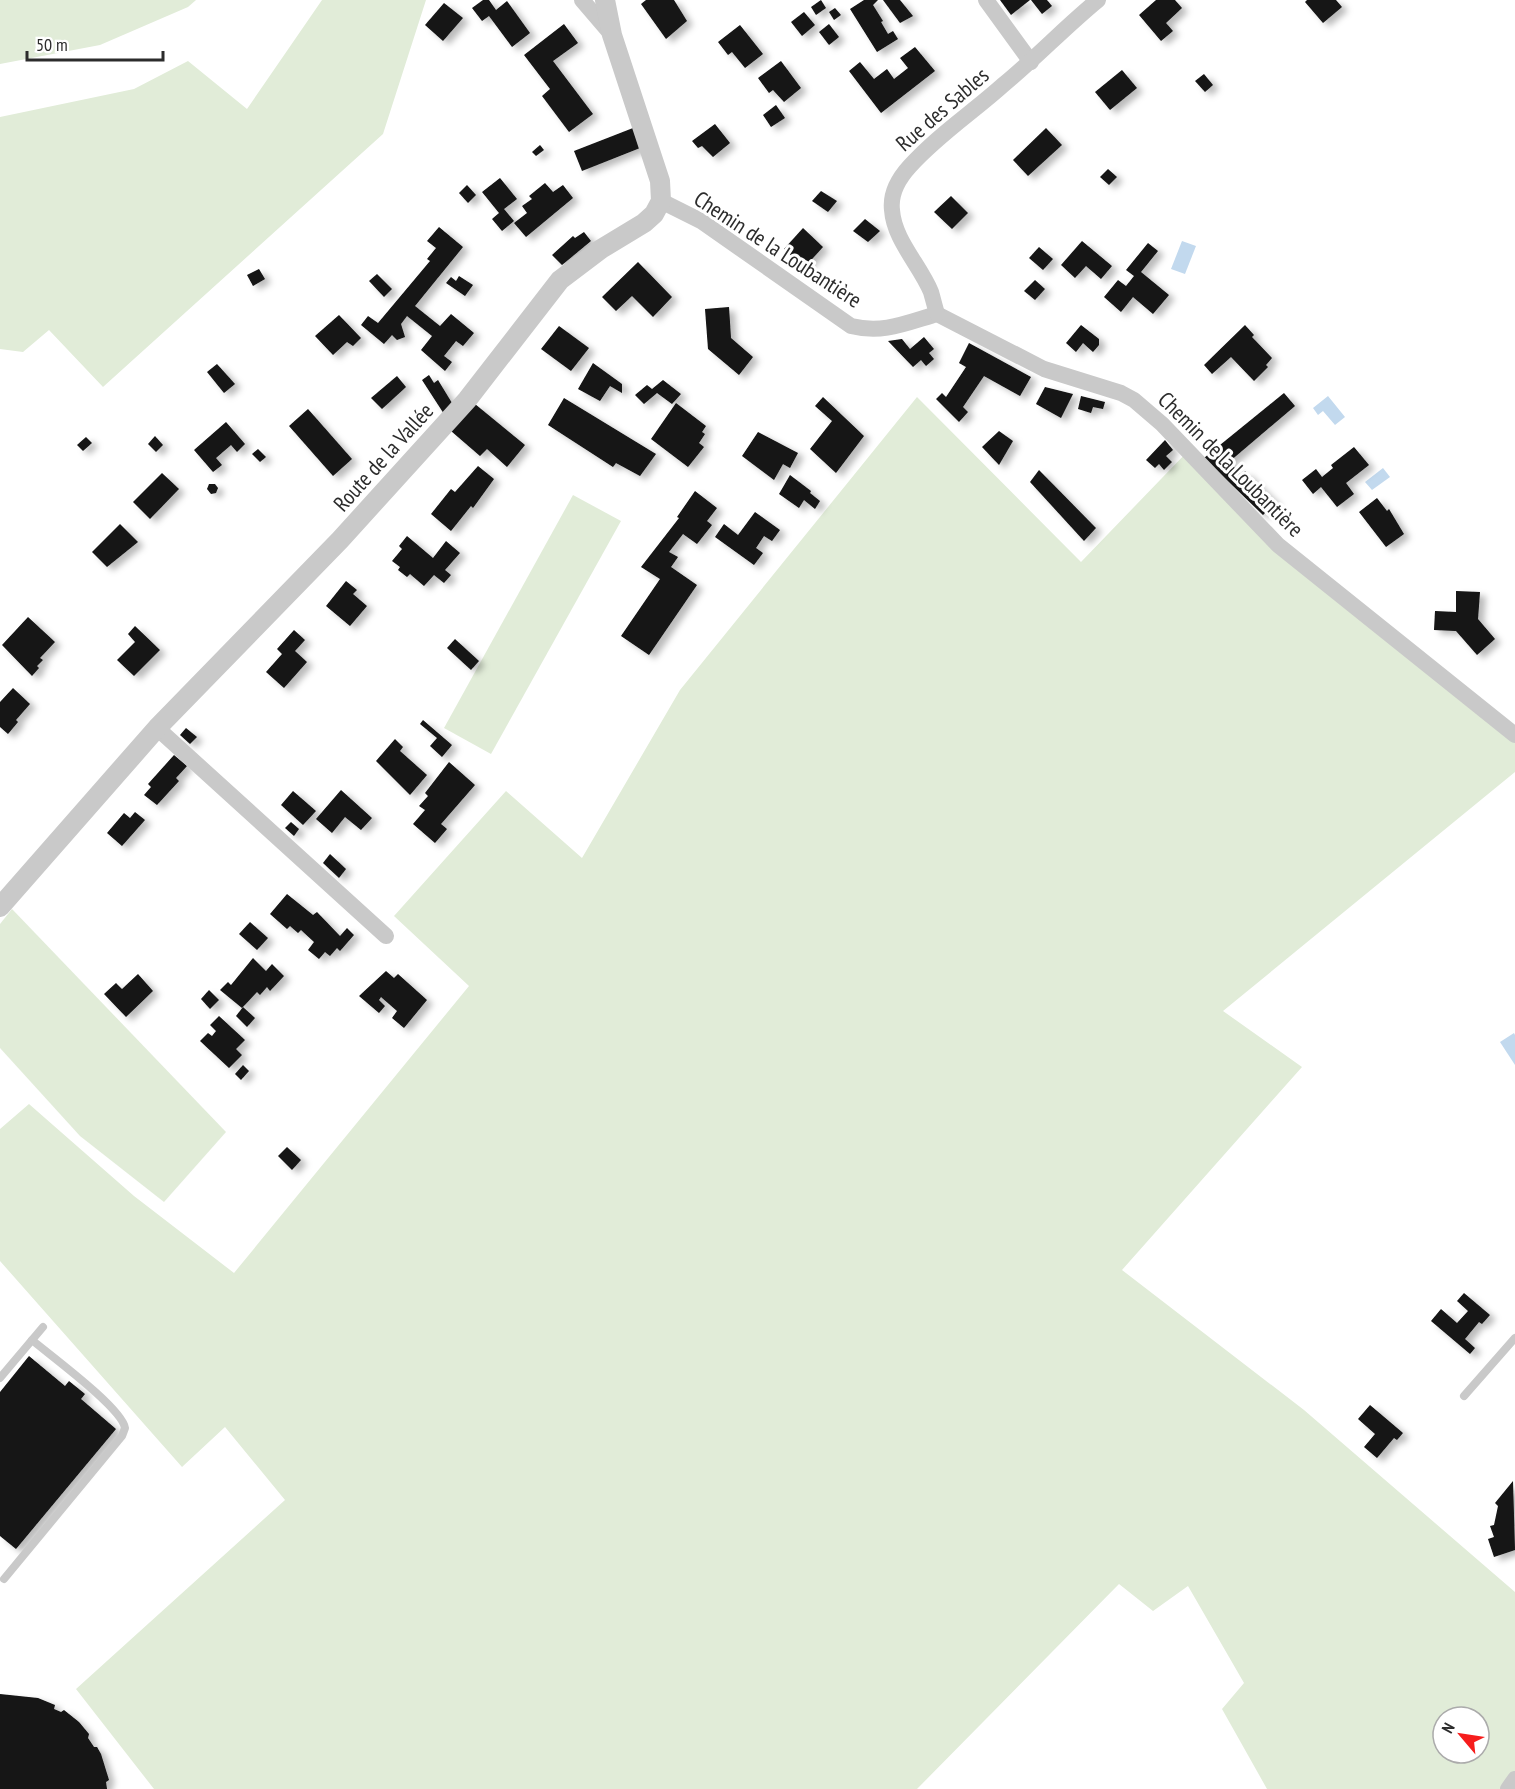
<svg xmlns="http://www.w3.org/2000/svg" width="1515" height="1789" viewBox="0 0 1515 1789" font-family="'PT Sans Narrow',sans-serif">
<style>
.green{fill:#e1ecd8;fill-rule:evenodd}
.water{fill:#c2d9ee}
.building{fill:#131313;filter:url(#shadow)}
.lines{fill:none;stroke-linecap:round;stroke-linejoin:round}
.service{stroke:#c9c9c9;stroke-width:8}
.minor{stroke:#c9c9c9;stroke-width:16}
.tertiary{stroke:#c9c9c9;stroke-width:20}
.labels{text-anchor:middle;stroke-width:6;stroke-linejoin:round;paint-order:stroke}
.street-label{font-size:22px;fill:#2c2c2c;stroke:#fff}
</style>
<defs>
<filter id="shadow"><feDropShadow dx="6" dy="4" stdDeviation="3" flood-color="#0004"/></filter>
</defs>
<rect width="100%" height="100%" fill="#fff"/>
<!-- green -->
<g class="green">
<polygon points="0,0 196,0 188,7 100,45 0,64"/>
<polygon points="322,0 426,0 383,134 103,387 49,330 23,352 0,349 0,117 134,89 188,61 247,109"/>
<path d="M917,397L1081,562L1188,451L1278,545L1515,735V772L1223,1011L1302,1067L1122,1270L1304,1410L1515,1592V1779L1508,1789H1267L1222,1709L1244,1683L1188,1586L1153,1611L1119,1584L917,1789H154L76,1689L285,1500L225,1427L182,1467L0,1261V1129L29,1104L134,1196L234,1273L469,986L394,916L506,791L582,858L680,690ZM1443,1717H1479V1753H1443Z"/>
<polygon points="573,495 621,521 491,754 444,728"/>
<polygon points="12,909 226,1132 164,1202 80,1136 0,1048 0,924"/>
</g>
<!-- water -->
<g class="water">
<polygon points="1182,241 1196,246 1185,274 1171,269"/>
<polygon points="1328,396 1345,417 1335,425 1323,411 1318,415 1313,408"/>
<polygon points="1383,468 1390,477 1372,490 1365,482"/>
<polygon points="1514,1033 1515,1035 1515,1065 1500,1042"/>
</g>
<!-- building -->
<g class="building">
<polygon points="483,0 489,0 496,10 507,1 530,33 512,47 489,16 482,21 472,8"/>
<polygon points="646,0 674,0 687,21 666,39 641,4"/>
<polygon points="821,0 826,8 816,15 811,7"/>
<polygon points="864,0 878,0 873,5 883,21 881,22 888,34 893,31 898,39 877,52 850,9"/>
<polygon points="883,0 900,0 913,16 900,23"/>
<polygon points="1000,0 1030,0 1011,15"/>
<polygon points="1031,0 1047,0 1052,6 1042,14"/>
<polygon points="1156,0 1175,0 1182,8 1166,23 1173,31 1161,41 1139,15"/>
<polygon points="1307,0 1336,0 1342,7 1323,23 1305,2"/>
<polygon points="444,3 463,18 443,41 425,25"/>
<polygon points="835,8 841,15 834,20 829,12"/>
<polygon points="804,12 815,25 802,36 791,22"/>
<polygon points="564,24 578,43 553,61 593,114 569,132 542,96 550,89 524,55"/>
<polygon points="829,24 839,37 829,45 819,32"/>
<polygon points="740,25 763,54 745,68 732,52 728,55 718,42"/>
<polygon points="915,47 935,71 881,113 849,71 860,62 874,79 887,69 894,79 908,68 900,58"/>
<polygon points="781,61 801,88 784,102 773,90 769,93 758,78"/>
<polygon points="1122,70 1137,88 1110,110 1095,92"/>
<polygon points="1204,74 1213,85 1205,92 1195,81"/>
<polygon points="776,105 785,118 771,127 763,115"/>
<polygon points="715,124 730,143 713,157 702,146 698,148 692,141"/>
<polygon points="633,128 640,148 582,171 574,151"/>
<polygon points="1046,128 1062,145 1028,176 1013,160"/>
<polygon points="540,145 544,150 536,156 532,152"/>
<polygon points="1108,169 1117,177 1109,185 1100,177"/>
<polygon points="500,178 517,199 504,209 514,221 502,231 492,219 499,213 482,192"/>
<polygon points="545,183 553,192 563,185 573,198 526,237 514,223 527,213 522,206 532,199 529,196"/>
<polygon points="467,185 476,195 468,203 459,193"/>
<polygon points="821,191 837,201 828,212 812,201"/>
<polygon points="951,196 968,213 952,229 934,212"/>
<polygon points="865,219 880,231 868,242 853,231"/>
<polygon points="439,227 463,247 415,306 440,326 451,314 474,333 463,346 456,341 444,356 452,362 445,371 421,350 432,336 407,316 401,324 405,337 397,340 392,335 384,344 361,325 368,316 378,323 430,261 427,259 436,248 427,241"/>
<polygon points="803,228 823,247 804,268 784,249"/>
<polygon points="584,232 591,241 562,265 552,255 573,236 575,238"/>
<polygon points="1082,241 1112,266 1101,279 1086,266 1075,278 1061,265"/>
<polygon points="1148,243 1158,251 1141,272 1169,295 1153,314 1133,297 1121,312 1104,297 1118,280 1126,286 1134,276 1126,270"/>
<polygon points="1039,247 1053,259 1043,270 1029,258"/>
<polygon points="638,262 672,297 653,317 632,296 616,311 602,297"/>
<polygon points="259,269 265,279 253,286 247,275"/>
<polygon points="377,274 392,289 384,297 369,281"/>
<polygon points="459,276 473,285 465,296 446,283 451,277 456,281"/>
<polygon points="1035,280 1045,289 1035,300 1024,291"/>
<polygon points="729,307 731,338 753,357 739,375 708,349 705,309"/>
<polygon points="339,315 361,338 353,346 347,342 333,355 315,336"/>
<polygon points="1081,325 1099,339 1099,345 1093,352 1083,343 1076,352 1066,343"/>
<polygon points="1245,325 1254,335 1252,337 1272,358 1266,365 1268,367 1254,381 1231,357 1212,374 1204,365"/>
<polygon points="559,326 589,348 571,371 541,349"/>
<polygon points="924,337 934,349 929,353 934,359 926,366 921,360 913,367 888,341 902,339 910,349"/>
<polygon points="969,343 1031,377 1020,396 984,376 963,407 968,412 959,422 936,399 942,393 946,397 966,367 959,363"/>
<polygon points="593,363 622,384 622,393 610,386 600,401 578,389"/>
<polygon points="217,364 235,384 224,393 207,372"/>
<polygon points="429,375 434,383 438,380 452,403 444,414 422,380"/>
<polygon points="397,376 406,387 382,409 371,398"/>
<polygon points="663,380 681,394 672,404 657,393 644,404 635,395 647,385 652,389"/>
<polygon points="1045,387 1073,394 1061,418 1036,404"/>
<polygon points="1284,393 1295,406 1229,462 1242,475 1245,471 1276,502 1263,515 1204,458"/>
<polygon points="1081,396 1105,402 1103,409 1093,407 1091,413 1078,409"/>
<polygon points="823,397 864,436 836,473 810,449 832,421 815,406"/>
<polygon points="564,398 656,454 640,476 616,463 613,467 548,425"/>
<polygon points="676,403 706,426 702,432 705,434 699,443 704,447 688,467 651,439"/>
<polygon points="475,404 525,445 507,467 487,449 480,456 451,431"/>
<polygon points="308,409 352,459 333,476 289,426"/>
<polygon points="226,422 245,444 237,452 231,445 216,458 222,465 213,472 194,450"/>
<polygon points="999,431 1013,441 999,465 982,447"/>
<polygon points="758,432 798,453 790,468 783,464 774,480 742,456"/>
<polygon points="155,436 163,445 156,452 148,444"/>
<polygon points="86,437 92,443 83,451 77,445"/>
<polygon points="1165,440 1173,450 1166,456 1172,462 1164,470 1159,464 1155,468 1146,460"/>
<polygon points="1354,447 1369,465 1346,483 1354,494 1337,507 1321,487 1313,494 1302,480 1316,469 1322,477 1333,468 1331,465"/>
<polygon points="258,449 266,457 260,462 252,454"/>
<polygon points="478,466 494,479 473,508 471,506 451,531 431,514 451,489 455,492"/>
<polygon points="1039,470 1096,528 1084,541 1030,482"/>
<polygon points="162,473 179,489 150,519 133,502"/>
<polygon points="790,475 811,491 810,493 820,501 815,509 804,500 799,508 779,494"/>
<polygon points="209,484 215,484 218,488 216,493 211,494 207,489"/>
<polygon points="695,491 717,508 707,521 712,525 697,544 683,534 669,552 678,557 671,567 697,585 649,655 621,636 660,579 641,567 679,518 677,517"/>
<polygon points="1377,498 1387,511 1389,509 1404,534 1386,547 1359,512"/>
<polygon points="755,512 780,530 772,541 764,536 756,548 763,553 754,565 715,537 724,524 738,535"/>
<polygon points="120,524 138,542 107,567 92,552"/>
<polygon points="407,536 433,558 446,541 460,553 445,570 451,575 444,583 434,575 424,586 410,574 407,577 398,570 400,567 392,561 402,549 399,546"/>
<polygon points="346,581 357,590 353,594 367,606 350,626 326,606"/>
<polygon points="1456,591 1480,592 1478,619 1495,639 1477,655 1456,631 1434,630 1435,611 1456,612"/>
<polygon points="28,617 55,642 40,658 43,660 37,666 39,668 32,676 2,645"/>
<polygon points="135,626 160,650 134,676 117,660 135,642 128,634"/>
<polygon points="294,630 305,640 295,651 307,662 284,688 266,672 282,654 277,649"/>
<polygon points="455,639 479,661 471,670 447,648"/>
<polygon points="13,688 30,704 16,720 18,722 8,734 0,727 0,702"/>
<polygon points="423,720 452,745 442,757 430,746 437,738 420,724"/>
<polygon points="186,728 197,737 190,744 180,735"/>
<polygon points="395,739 403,747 400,751 427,775 410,795 376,761"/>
<polygon points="174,755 187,766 176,778 179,781 157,805 144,795 151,787 148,784"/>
<polygon points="449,762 475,785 441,824 447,829 435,843 413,824 425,810 419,806 428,796 425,793"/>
<polygon points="341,790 372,818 361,830 345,817 332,833 316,819"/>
<polygon points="293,791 316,811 303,825 281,805"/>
<polygon points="135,812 145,820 122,846 107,833 124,813 130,818"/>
<polygon points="291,822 299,829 294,836 285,828"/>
<polygon points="330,854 346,869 339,878 323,863"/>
<polygon points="287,894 313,915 317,912 340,936 347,928 354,935 340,951 337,948 330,956 325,952 319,959 308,950 314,942 301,930 298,933 290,926 287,929 270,914"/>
<polygon points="250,922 268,938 257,950 239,934"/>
<polygon points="253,958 266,971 272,964 284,976 270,991 267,987 260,995 257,992 242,1008 220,990 228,982 231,985"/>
<polygon points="386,971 394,978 398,974 427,1000 404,1028 392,1018 397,1011 381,997 379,1000 385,1006 379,1013 359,996"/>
<polygon points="138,974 153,991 126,1017 104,994 116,983 122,989"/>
<polygon points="209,990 219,1000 210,1009 201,999"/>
<polygon points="243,1007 255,1018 247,1027 236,1016"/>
<polygon points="219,1016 245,1040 236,1049 242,1055 229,1068 200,1041 208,1033 212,1036 216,1031 210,1025"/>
<polygon points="243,1065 249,1071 241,1080 235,1074"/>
<polygon points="287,1147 301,1160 292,1170 278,1156"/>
<polygon points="1464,1293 1490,1315 1482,1324 1479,1322 1465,1339 1475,1348 1470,1354 1431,1321 1441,1309 1457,1323 1468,1311 1457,1301"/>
<polygon points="29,1356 65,1386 69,1381 85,1394 81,1399 116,1429 16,1549 0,1536 0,1392"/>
<polygon points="1370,1405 1403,1433 1397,1440 1394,1438 1377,1458 1364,1447 1375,1434 1358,1419"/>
<polygon points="1513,1481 1515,1550 1494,1557 1488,1539 1494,1537 1490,1526 1494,1525 1498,1506 1495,1503"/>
<polygon points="0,1694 38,1698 55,1705 54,1709 61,1712 64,1710 79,1722 89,1734 88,1738 94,1747 97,1747 101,1754 109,1780 106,1782 107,1789 0,1789"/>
</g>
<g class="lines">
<!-- service -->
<g class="service">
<polyline points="0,1378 43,1327"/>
<polyline points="1464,1396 1515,1338"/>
<path d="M4,1579L122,1436L125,1428C122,1408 51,1356 32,1340"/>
</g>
<!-- minor -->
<g class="minor">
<polyline points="582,0 612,35"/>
<polyline points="986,0 1031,62"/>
<path d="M661,201L701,221L851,326C883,334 906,323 937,314L1044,369L1121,393L1134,400L1162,424L1278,545L1515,735"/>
<path d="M937,314C935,307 933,299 931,292C920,265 894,240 892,210C890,193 899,178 910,166C938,135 973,112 1003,85C1036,58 1065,27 1098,0"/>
<polyline points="157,728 386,936"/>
<polyline points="1508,1789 1515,1779"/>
</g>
<!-- tertiary -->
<polyline class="tertiary" points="0,907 157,728 340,540 467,400 560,280 601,249 644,223 654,214 661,201 660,181 612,35 605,0"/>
</g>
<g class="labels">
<!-- street labels -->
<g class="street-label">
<text transform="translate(942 109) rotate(-41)" y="8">Rue des Sables</text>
<text transform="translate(778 249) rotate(33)" y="8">Chemin de la Loubantière</text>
<text transform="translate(383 457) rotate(-48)" y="8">Route de la Vallée</text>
<text transform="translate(1231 464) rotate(45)" y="8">Chemin de la Loubantière</text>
</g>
</g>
<!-- north arrow -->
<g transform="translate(1461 1735) rotate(299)"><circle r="28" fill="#ffffff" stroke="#ababab" stroke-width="1.5"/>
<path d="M0-4.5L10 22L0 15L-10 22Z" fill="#f61d1c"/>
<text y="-9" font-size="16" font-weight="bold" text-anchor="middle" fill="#2c2c2c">N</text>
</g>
<!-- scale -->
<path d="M27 51v9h136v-9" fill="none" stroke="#2c2c2c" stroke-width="3"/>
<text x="36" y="51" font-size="18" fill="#2c2c2c" stroke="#ffffff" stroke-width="4.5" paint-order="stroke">50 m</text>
</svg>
